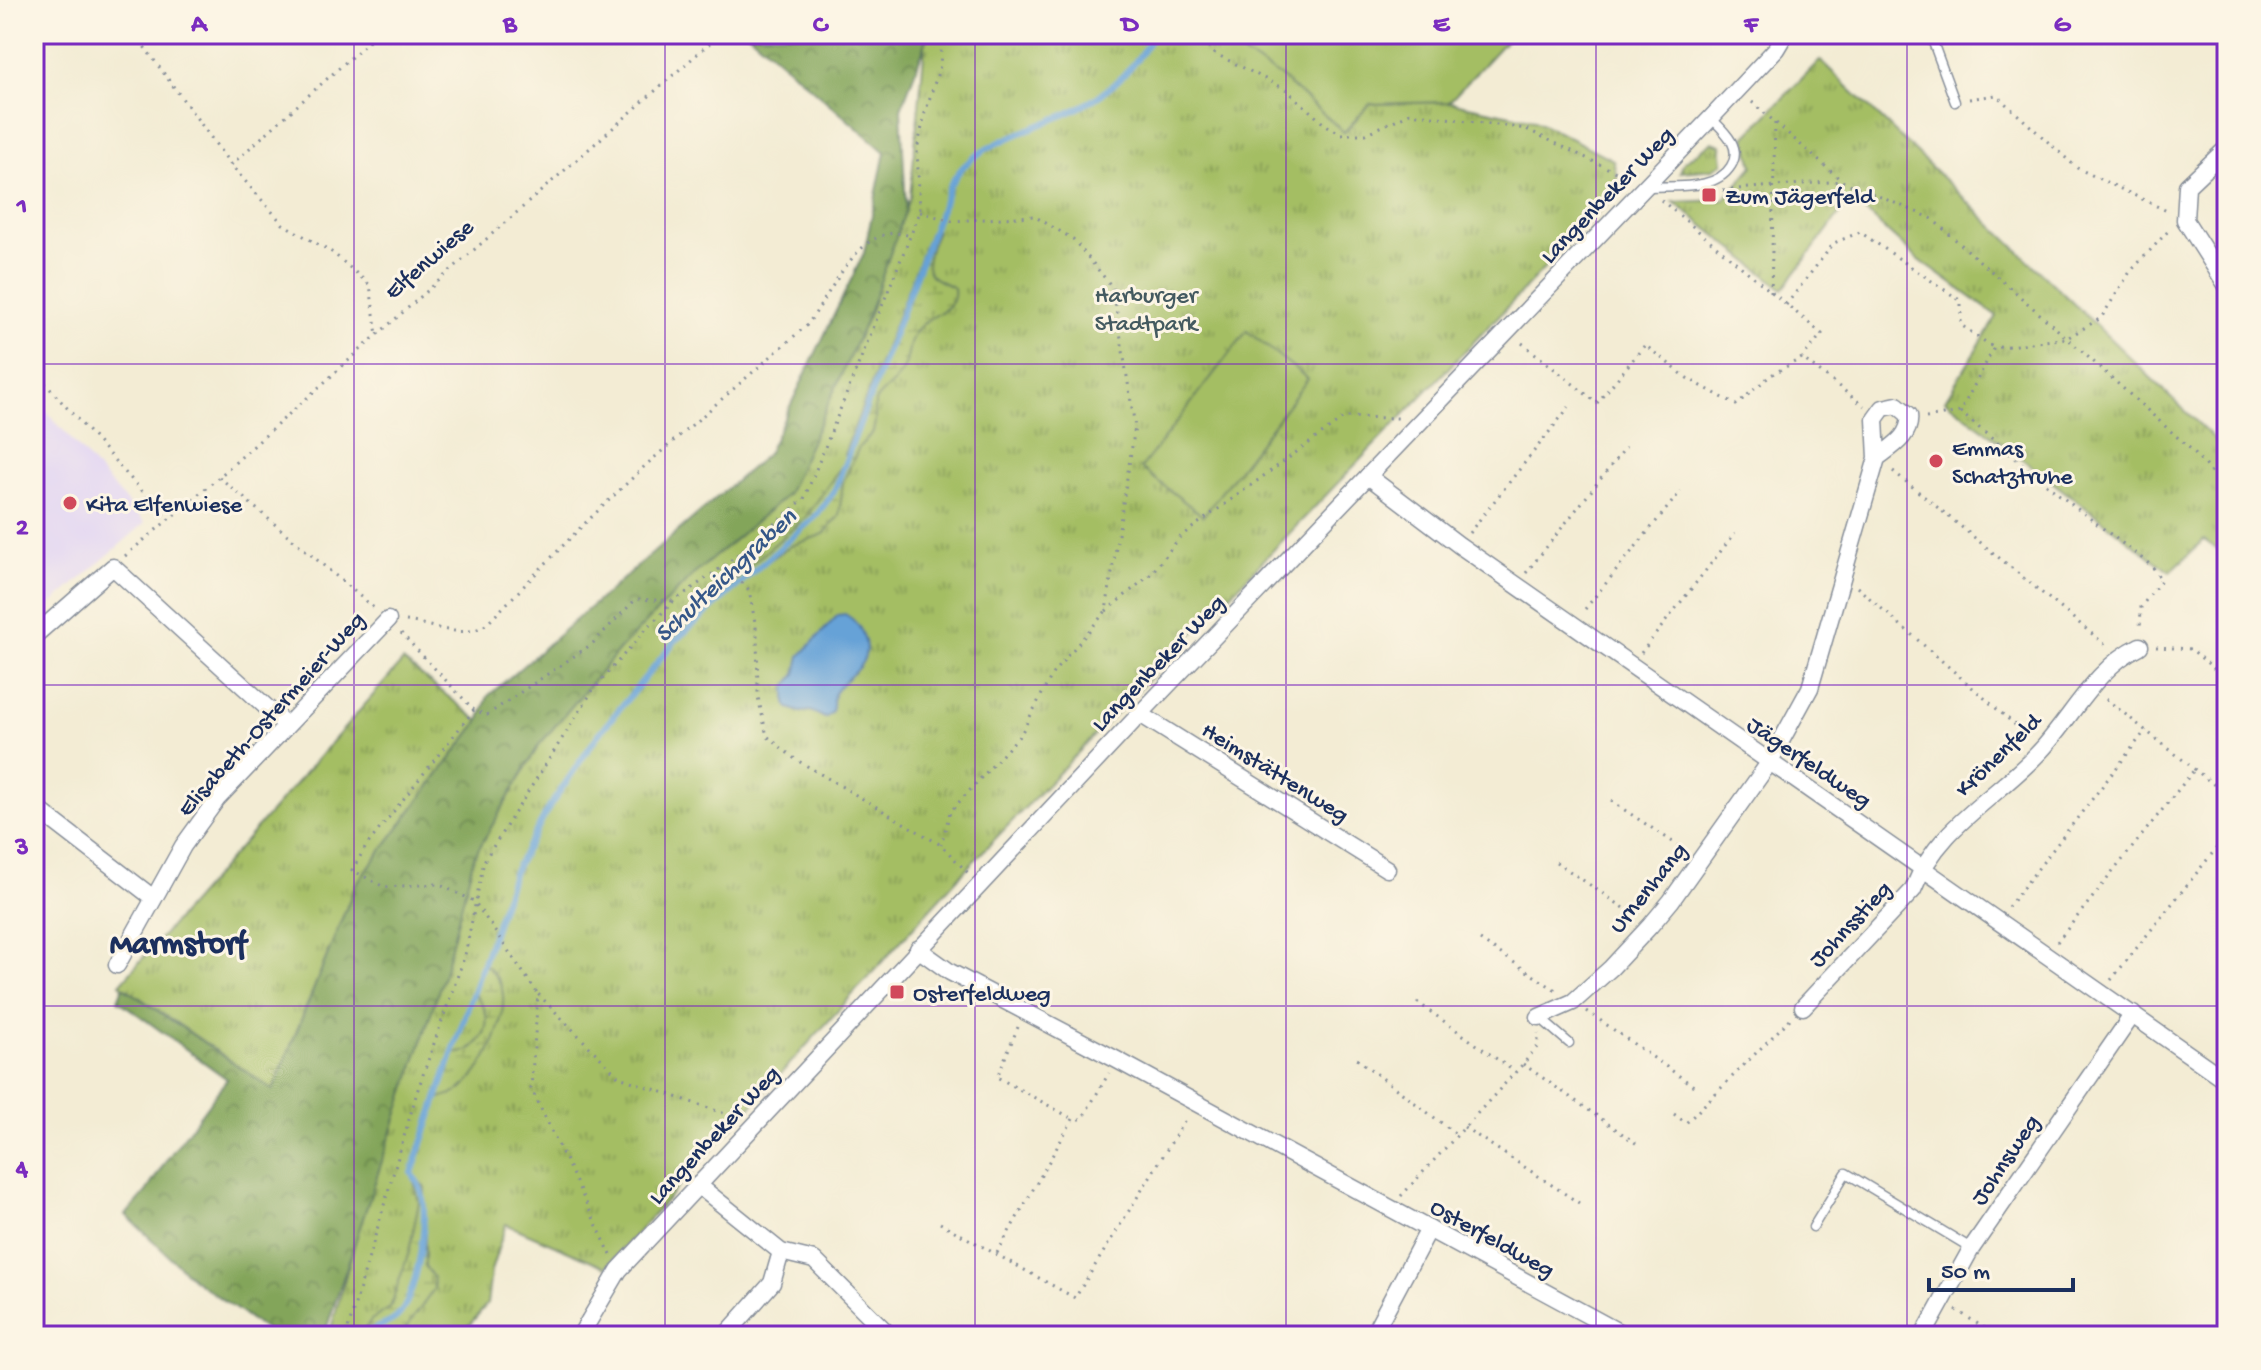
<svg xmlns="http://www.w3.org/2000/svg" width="2261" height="1370" viewBox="0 0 2261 1370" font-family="'Gochi Hand',sans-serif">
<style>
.built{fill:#e1d4f4}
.grass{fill:url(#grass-tufts);stroke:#607661;stroke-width:2}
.forest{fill:url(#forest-crowns);stroke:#4f6a5c;stroke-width:2}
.wetland{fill:url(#wetland-marsh);stroke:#607661;stroke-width:2}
.garden{fill:#a4be64;stroke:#607661;stroke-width:2}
.water{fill:#66a2d7;stroke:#40689a;stroke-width:2}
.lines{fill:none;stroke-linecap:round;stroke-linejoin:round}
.stream{stroke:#66a2d7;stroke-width:6}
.lane-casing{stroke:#878e99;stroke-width:11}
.street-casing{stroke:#878e99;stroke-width:19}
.path{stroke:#878e99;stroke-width:3;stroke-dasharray:2 6;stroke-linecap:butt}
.lane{stroke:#fff;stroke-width:8}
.street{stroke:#fff;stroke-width:16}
.grid{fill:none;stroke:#7b2cbf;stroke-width:2;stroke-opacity:0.55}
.poi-dot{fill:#d1495b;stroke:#fcf5e5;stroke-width:3}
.labels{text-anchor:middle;stroke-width:6;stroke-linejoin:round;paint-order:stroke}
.street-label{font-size:24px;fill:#1b2f5e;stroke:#fcf5e5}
.poi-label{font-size:24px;fill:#1b2f5e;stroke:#fcf5e5;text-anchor:start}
.park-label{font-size:24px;fill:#445a60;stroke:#fcf5e5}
.water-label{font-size:26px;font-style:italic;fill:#355788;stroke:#fcf5e5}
.district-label{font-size:32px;font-weight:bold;fill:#1b2f5e;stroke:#fcf5e5}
.neatline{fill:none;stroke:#7b2cbf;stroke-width:3}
.grid-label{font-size:26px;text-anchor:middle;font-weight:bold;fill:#7b2cbf}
</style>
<defs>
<pattern id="grass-tufts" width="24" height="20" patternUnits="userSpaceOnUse" patternTransform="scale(2)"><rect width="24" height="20" fill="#a4be64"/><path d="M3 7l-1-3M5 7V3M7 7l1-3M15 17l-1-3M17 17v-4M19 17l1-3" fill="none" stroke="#859b56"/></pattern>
<pattern id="forest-crowns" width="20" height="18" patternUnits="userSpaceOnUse" patternTransform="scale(2)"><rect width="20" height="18" fill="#83a55a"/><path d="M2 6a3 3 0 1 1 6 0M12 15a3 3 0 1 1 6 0" fill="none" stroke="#6a874e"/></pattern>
<pattern id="wetland-marsh" width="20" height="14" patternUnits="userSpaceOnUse" patternTransform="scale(2)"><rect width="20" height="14" fill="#a4be64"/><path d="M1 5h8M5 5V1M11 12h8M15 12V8" fill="none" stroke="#859b56"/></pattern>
</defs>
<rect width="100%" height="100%" fill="#fcf5e5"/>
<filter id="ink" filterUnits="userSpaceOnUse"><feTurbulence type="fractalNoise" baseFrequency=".0125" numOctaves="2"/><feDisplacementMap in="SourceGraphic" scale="16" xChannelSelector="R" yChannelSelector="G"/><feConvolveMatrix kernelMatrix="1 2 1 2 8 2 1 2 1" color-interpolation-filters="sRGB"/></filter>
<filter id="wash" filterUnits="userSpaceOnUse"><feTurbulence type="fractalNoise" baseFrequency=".006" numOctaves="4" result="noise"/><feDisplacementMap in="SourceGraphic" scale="32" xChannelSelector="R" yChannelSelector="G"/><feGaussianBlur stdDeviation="1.8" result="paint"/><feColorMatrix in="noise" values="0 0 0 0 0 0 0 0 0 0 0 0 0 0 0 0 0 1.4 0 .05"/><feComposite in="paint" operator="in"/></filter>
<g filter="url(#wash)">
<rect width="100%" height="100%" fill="#f3ecd4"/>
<!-- built -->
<polygon class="built" points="34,397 145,523 34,619"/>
<!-- grass -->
<g class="grass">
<polygon points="926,34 1210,34 1280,76 1344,132 1370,104 1449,102 1535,120 1613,160 1620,190 967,868 606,1267 506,1224 491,1271 487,1304 460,1336 329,1336 462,856 574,665 800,450 910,197"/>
<polygon points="1820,60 2227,451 2227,556 2204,540 2170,572 1945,400 1997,316 1918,259 1851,199 1783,289 1674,202 1724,200 1753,166 1745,137"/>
<polygon points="1712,142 1721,145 1723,163 1713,169 1680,172 1684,162"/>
<polygon points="403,661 479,721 356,884 273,1090 120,984"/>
</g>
<!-- forest -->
<polygon class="forest" points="749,34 926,34 927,40 901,109 906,209 868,316 787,495 692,576 620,649 539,745 474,857 444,974 324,1336 274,1336 193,1279 126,1215 146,1192 168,1158 227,1079 118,1000 123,987 273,1090 356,884 479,721 488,696 767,454 864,253 885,152"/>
<!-- wetland -->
<g class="wetland">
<path d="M933,229L937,231C932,241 922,265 931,275C936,280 947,284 954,288C957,310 938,311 924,323C906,337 911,351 904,368C899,381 883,390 875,401V422L873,432L859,447L843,482L839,516L824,534L791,546L747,575L749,566L806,517L847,458L844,454L930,232Z"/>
<path d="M484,964C491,970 500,979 502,989C509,1020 483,1077 455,1093C450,1095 443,1097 437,1099L453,1053C473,1055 490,1034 486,1014C485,1006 477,998 473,991Z"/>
<polygon points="412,1173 425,1188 425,1266 433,1277 434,1289 404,1331 396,1335 360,1336 371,1320 390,1308 409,1252 419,1202"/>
</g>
<!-- garden -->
<g class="garden">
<polygon points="1210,34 1512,34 1449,102 1370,104 1344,132 1280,76"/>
<polygon points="1247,331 1308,379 1203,516 1141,468"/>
</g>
<!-- water -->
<path class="water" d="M845,614C863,624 874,651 858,668C852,676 841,682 836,691C829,702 839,710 825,718L811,711L800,712L789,708L786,704V687L796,674L800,656L838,615Z"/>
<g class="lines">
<!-- stream -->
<path class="stream" d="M365,1336C374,1325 388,1326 397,1317C417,1298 430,1215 421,1190C419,1184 415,1178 412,1173L514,871L550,806L598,735L675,641L815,517L834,492L950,185C955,178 959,170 965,165C992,137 1057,123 1091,101C1119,84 1137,62 1154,34"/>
</g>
</g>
<g filter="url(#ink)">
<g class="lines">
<!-- lane casing -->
<g class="lane-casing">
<g id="lane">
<polyline points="1930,34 1955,102"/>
<path d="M1649,187C1675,185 1716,191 1731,166C1743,147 1724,131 1711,118"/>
<polyline points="1540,1018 1569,1043"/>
<polyline points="1813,1227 1846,1173 1971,1248"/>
</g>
</g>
<!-- street casing -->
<g class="street-casing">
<g id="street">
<polyline points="2227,148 2187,186 2185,220 2227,286"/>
<polyline points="1368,476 1459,545 2227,1081"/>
<polyline points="34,636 113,567 286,725"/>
<polyline points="1140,714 1387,869"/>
<polyline points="34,806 152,897"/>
<polyline points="918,949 950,972 1117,1060 1626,1336"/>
<polyline points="117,965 183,846 217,799 388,620"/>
<path d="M1803,1007L1913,890C1938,824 2000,797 2044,747C2075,712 2097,667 2140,646"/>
<path d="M1539,1017L1573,1002L1611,968L1650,926L1671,901L1769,763L1810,688L1877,458L1875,419L1883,408L1897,405L1909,415C1912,436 1891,447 1877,458"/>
<polyline points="698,1185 781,1252 814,1260 890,1336"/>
<polyline points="580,1336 619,1270 1140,714 1711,118 1776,49 1785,34"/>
<polyline points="725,1336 772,1283 781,1252"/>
<polyline points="1372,1336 1429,1229"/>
<polyline points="1923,1336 1971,1249 2133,1014"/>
</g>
</g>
<!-- path -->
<g class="path">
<polyline points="135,34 231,165 283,224 333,253 370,285 377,335"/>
<polyline points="1199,34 1214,53 1287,90 1323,123 1341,134 1366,134 1410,113 1526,129 1628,178"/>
<polyline points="1969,99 1996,95 2077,168 2167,211"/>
<polyline points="1752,102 1842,181 1931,218 2067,338 2101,318 2130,272 2171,228"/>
<polyline points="231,165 377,34"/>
<polyline points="1723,190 1842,181"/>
<polyline points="1661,200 1822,334 1802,358"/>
<polyline points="920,212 952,221 1034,216 1073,239 1113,288 1135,427 1106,611 1053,673 1021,734 950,812 941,845"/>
<polyline points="1771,293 1775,122"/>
<polyline points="1786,305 1834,243 1860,232 1961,301 1961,325 1994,348"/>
<polyline points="1522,343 1597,403 1645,345 1687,378 1736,405 1771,375 1802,358 1864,406"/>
<polyline points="34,371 167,519"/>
<polyline points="1960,412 2062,497 2152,566 2161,580 2141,607 2140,630"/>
<polyline points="1926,418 1960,412 1994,348 2067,338 2195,453 2227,493"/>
<polyline points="1893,471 2107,646"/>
<polyline points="219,477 375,609"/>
<polyline points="1469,533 1569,407"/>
<polyline points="125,556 219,477 377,335 720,34"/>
<polyline points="725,565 749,590 757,633 758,697 767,736 795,759 941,845 969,874"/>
<polyline points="1526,573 1626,447"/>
<polyline points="1857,587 2029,737"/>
<polyline points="1585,609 1681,491"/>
<polyline points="1106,611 1150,575 1181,536 1345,417 1399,418"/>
<path d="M406,621C432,624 463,641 487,624L581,527L647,464L806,326C832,295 859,218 910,236"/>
<polyline points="401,633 474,710 487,715 592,644 636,599 674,601"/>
<polyline points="2156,647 2191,649 2227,680"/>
<polyline points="1641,653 1735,533"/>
<polyline points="2106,699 2227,795"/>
<polyline points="474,710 367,845 352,870 384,887 438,884 474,901 538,994"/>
<polyline points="1611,801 1685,850"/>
<polyline points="1556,862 1636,916"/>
<polyline points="2008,907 2146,730"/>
<polyline points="1480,940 1557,991"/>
<polyline points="2057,942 2194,770"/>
<polyline points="2111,980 2227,835"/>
<polyline points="1417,1002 1515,1072"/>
<polyline points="1587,1011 1695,1087"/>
<polyline points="1018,1027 997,1077 1073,1119"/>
<polyline points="1357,1059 1456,1134"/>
<polyline points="1523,1064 1637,1144"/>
<polyline points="1674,1114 1686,1123 1791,1018"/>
<polyline points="1464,1127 1579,1203"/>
<polyline points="1401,1196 1523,1064 1538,1046 1538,1033"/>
<polyline points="940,1223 1075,1298 1187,1117"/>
<polyline points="997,1253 1073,1119 1082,1119 1109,1073"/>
<polyline points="611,1255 531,1088 538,994 619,1077 737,1118"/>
<polyline points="1956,1310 1997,1336"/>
<polyline points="346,1336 417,1092 465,955 484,861 593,690 646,629 674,601 725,565 804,499 920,212 917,150 925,113 940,66 942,34"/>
</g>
<!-- lane -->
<use href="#lane" class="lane"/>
<!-- street -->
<use href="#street" class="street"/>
</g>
</g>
<!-- grid -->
<path class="grid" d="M354,34V1336M665,34V1336M975,34V1336M1286,34V1336M1596,34V1336M1907,34V1336M34,364H2227M34,685H2227M34,1006H2227"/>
<!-- markers -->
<g class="poi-dot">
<rect x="1701" y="187" width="16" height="16" rx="4"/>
<circle cx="1936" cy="461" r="8"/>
<circle cx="70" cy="503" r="8"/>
<rect x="889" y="984" width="16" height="16" rx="4"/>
</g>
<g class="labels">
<!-- street labels -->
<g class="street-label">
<text transform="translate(1606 194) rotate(-46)" y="8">Langenbeker Weg</text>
<text transform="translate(428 258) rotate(-41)" y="8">Elfenwiese</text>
<text transform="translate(1157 662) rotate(-46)" y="8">Langenbeker Weg</text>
<text transform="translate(270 713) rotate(-48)" y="8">Elisabeth-Ostermeier-Weg</text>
<text transform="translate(1997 754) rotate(-44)" y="8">Krönenfeld</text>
<text transform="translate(1810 761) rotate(34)" y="8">Jägerfeldweg</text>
<text transform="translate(1276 771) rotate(32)" y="8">Heimstättenweg</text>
<text transform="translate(1647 887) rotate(-51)" y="8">Urnenhang</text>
<text transform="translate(1849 923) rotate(-47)" y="8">Johnsstieg</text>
<text transform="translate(713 1134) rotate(-47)" y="8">Langenbeker Weg</text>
<text transform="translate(2004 1159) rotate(-56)" y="8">Johnsweg</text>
<text transform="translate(1493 1237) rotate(29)" y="8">Osterfeldweg</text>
</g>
<!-- poi labels -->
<g class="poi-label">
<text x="1725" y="203">Zum Jägerfeld</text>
<text x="1952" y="455">Emmas<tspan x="1952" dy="28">Schatztruhe</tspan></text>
<text x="86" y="511">Kita Elfenwiese</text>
<text x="913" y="1000">Osterfeldweg</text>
</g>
<!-- park labels -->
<g class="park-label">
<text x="1146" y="302">Harburger<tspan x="1146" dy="28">Stadtpark</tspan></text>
</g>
<!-- water labels -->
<g class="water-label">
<text transform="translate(724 574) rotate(-43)" y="9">Schulteichgraben</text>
</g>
<!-- district labels -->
<g class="district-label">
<text x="178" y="952">Marmstorf</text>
</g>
</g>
<!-- margin -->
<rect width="2261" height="1370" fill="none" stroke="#fcf5e5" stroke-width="88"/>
<!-- scale -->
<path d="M1929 1278v12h144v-12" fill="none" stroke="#1b2f5e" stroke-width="4"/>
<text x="1941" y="1278" font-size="24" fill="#1b2f5e" stroke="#fcf5e5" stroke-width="6" paint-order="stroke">50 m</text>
<rect x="44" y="44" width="2173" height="1282" class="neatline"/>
<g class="grid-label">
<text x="199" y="31">A</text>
<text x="510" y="31">B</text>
<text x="820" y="31">C</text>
<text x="1130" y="31">D</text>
<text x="1441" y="31">E</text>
<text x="1751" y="31">F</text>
<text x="2062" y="31">G</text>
<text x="22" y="213">1</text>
<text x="22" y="534">2</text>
<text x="22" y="854">3</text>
<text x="22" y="1175">4</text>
</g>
</svg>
